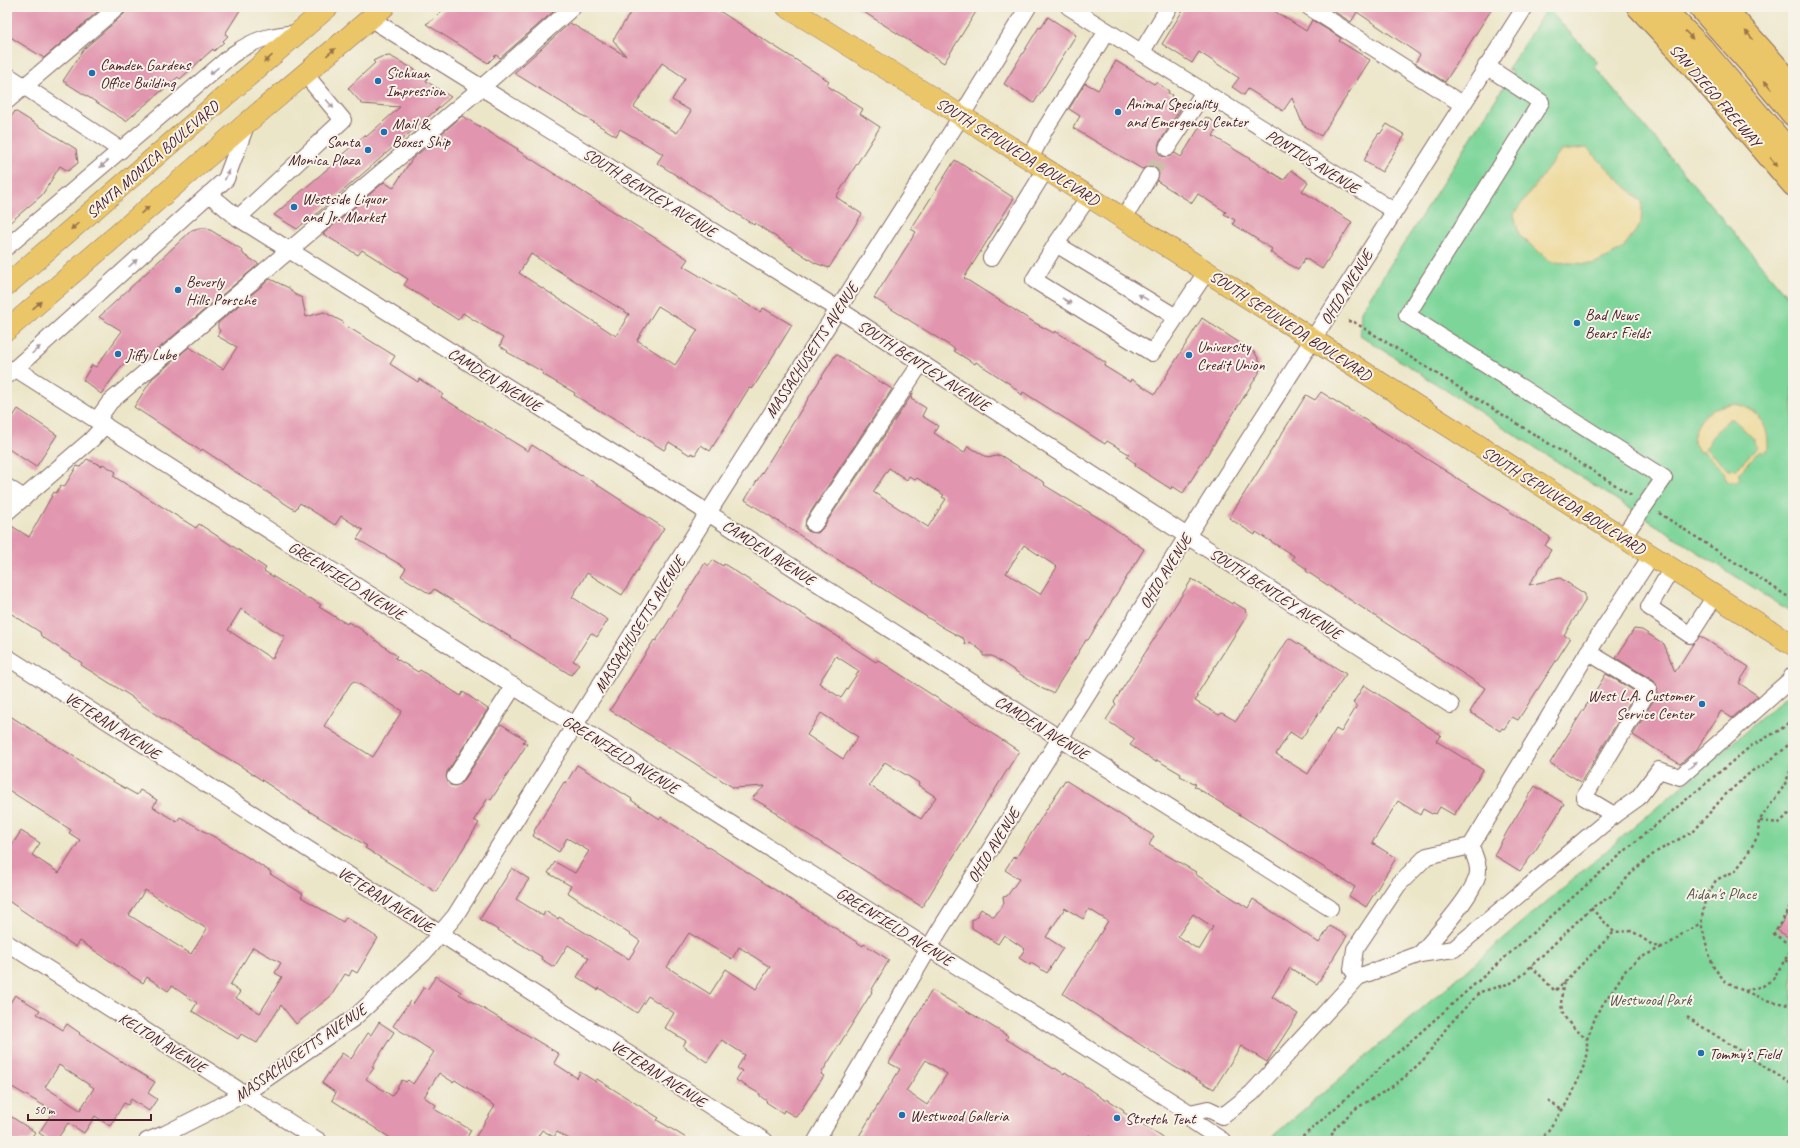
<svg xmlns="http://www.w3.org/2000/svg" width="1800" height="1148" viewBox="0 0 1800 1148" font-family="Caveat,sans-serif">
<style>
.green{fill:#7dd59a;stroke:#647a62}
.sand{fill:#eeda9e;stroke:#9c7c64;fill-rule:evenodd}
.building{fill:#e195ae;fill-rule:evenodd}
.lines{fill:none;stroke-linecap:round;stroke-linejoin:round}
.minor-tunnel{stroke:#ccbea9;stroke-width:16;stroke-dasharray:16 8;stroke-linecap:butt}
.minor-casing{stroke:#836562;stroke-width:18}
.major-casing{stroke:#836562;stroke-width:22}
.highway-casing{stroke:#836562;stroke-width:24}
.path{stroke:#836562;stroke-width:2.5;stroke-dasharray:3 3;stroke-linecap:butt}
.minor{stroke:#fff;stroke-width:16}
.major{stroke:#ebc669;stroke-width:21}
.highway{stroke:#ebc669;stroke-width:22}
.oneway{fill:#9a724a}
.oneway2{fill:#ae9aa0}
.poi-dot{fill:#1f6fb2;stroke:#f7f3e8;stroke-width:1.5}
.labels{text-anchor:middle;stroke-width:4;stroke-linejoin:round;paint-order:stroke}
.poi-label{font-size:16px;fill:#4a1f2b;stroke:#f7f3e8;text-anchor:start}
.street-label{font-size:16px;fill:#4a1f2b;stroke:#f7f3e8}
.park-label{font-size:16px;fill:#59564c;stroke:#f7f3e8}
</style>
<rect width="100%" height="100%" fill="#f7f3e8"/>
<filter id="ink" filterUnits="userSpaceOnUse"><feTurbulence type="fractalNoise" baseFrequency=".025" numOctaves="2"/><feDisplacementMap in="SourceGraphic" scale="8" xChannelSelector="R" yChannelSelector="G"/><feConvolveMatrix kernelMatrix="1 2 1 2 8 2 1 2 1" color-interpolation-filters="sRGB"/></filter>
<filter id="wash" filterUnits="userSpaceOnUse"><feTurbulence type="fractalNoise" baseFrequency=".012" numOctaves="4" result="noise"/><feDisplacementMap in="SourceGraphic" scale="16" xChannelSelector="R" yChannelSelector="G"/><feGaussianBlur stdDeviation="0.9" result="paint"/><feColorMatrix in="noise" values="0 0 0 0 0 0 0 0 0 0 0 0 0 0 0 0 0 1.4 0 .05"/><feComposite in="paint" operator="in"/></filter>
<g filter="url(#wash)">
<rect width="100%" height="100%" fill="#ece6c9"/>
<!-- green -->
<g class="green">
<polygon points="1547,8 1598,63 1594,66 1793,303 1793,613 1360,335 1361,311 1513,72 1508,69"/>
<polygon points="1793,691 1793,1141 1267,1141"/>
</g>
<!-- sand -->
<g class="sand">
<polygon points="1587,148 1642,202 1641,224 1621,250 1593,264 1551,262 1519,235 1514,214 1561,151"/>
<path d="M1735,404C1759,409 1769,425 1768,449L1763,452L1760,450L1740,472V478L1737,482H1728L1724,475L1725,473L1703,451L1700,453L1693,441C1696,417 1712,405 1735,404ZM1729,419H1733L1754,439V443L1758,447L1736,469L1728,470L1705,448L1709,444L1710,439Z"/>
</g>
<g id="blocks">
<!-- building -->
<g class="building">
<polygon points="7,7 103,7 44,58 7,35"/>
<polygon points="130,7 242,7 225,34 228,36 223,41 224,42 214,51 213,49 180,79 178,77 126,121 63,81 84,49 124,14"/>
<polygon points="446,7 553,7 554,11 500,58 496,55 488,63 426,24 434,19"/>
<path d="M634,7H713L829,81L826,85L863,109L860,114L880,127L836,197L862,214L829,268L815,263L755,223L754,225L657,163L663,154L620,129L616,136L514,73L570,23L626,56L613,40ZM662,63L685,78L672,100L691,111L677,133L634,107Z"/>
<polygon points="856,7 979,7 944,63"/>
<polygon points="1185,7 1268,7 1306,31 1312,20 1341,38 1339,41 1370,60 1321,136 1303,125 1292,98 1283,111 1248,89 1244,95 1232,87 1239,78 1199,52 1192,63 1162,44"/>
<polygon points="1327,7 1493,7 1445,82 1415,63 1420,55 1357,12 1351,22"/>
<polygon points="1048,17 1076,35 1034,103 1004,84 1039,27 1041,28"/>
<polygon points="390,56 428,77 426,81 451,97 306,223 305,222 297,229 274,215 332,165 331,164 365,135 366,137 400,107 362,104 348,88 375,63 373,61 381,57"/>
<polygon points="1116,61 1154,84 1156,82 1169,91 1168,93 1172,95 1171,97 1183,105 1159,143 1158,152 1161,156 1167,157 1175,153 1181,157 1206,117 1219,125 1213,136 1284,180 1291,170 1308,182 1302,191 1352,222 1322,269 1305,258 1298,270 1270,252 1272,249 1233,224 1235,220 1224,214 1226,212 1198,194 1192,203 1157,181 1159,175 1155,167 1150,166 1142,169 1073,128 1080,116 1069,109 1085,83 1098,90"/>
<polygon points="15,111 76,149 78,163 68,171 60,166 42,195 7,225 7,124"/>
<path d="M462,116L518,149L517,150L688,259L683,266L760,312L763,308L792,325L755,385L752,389L749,388L710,451L701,445L695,455L691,453L690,455L669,442L664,450L574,395L575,393L542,374L543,372L507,352L508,351L500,346L503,338L463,313L458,320L404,285L408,279L386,265L362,250L358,255L323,234L384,182L393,188L412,159ZM531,254L629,314L616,336L519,273ZM658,306L698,330L675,365L637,340Z"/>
<polygon points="1387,124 1405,135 1382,172 1364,161 1374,140 1379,133 1380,134"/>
<polygon points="955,160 1014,198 964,278 1035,323 1054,333 1055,331 1094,355 1106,363 1104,366 1130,382 1131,379 1155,394 1202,318 1255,353 1260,362 1259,373 1183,493 1172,486 1171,489 1135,466 1136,464 1127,457 1129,454 1107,441 1105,444 1023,392 1022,395 1010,384 976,362 975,364 954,351 955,349 874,298 916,232 911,229"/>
<polygon points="199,228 207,228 241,249 244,255 259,264 147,358 133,351 101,394 83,380 92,365 96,367 122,331 99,317 192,230"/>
<polygon points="270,279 289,288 294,294 302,298 306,317 324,312 343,322 348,327 395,356 390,364 418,382 419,379 443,394 441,397 528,451 532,445 581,476 582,475 664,528 622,595 587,573 572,597 608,620 597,637 591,633 573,661 579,664 571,675 434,589 430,594 401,576 406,568 357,539 363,530 341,516 335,525 300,503 295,510 228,467 228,466 202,449 201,451 134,407 152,379 189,347 223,369 237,347 217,336 220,331 218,328 218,323"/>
<path d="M836,354L892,389L806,519L805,528L809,532L818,533L822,529L913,393L911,399L926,408L922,416L938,426L934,433L964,453L968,446L988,458L1000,455L1045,483L1044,485L1102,520L1144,549L1088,640H1086L1053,693L1043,689L992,656H983V652L970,642L965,645L964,639L944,628L745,500ZM889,468L907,480L909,476L915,480L917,478L944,495L942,497L946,499L928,527L873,492ZM1024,545L1057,567L1040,594L1006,573Z"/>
<polygon points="1321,392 1550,537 1545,546 1551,550 1529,585 1560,578 1585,594 1585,601 1564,635 1570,639 1518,720 1512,717 1504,729 1502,728 1500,731 1470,712 1485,688 1306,571 1307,569 1292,559 1294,556 1256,532 1255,535 1229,518 1306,395 1315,400"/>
<polygon points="18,409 57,435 36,467 7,448 7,426"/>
<path d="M87,459L102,466L103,464L116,472L113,476L196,528L199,524L266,568L264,571L309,599L310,598L321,605L319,607L347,624L348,622L359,628L397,656L395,658L418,672L420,670L461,696L463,692L488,709L447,772L446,777L450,785L455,786L463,782L501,724L525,739L523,742L527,744L491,800L488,798L474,820L479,823L436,892L365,848L367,846L307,810L239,765L158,716L132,698V697L81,665L82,663L41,636L40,632L7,611V523L29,537L54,492L56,493L61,485L64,487L77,466L80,467ZM241,609L285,637L272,659L228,630ZM354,681L402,711L373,757L324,726L351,683Z"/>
<path d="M713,560L723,566L724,564L843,640L851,646L876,662L878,660L1019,751L922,907L777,815L778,813L752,798L765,786L734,788L610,710L654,640L656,641L705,563L709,566ZM836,656L859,671L841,698L819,683ZM821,713L858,737L843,759L807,735ZM885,762L919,783L918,785L936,797L921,819L869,785Z"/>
<polygon points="1192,579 1232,604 1233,602 1246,610 1245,612 1248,614 1196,696 1198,697 1195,701 1219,715 1222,713 1236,721 1289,638 1346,674 1301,739 1290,732 1276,754 1308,774 1336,729 1341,732 1357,706 1353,703 1364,685 1441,735 1436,741 1483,770 1454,815 1440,807 1436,814 1433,813 1432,814 1423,809 1420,815 1398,801 1372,843 1396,858 1366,907 1349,896 1355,887 1194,786 1196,784 1180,776 1181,774 1157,760 1156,762 1130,745 1135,739 1106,720 1116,704 1114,702"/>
<polygon points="1634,629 1642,630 1664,644 1675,672 1693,644 1700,636 1749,667 1739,683 1758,696 1732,718 1721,711 1697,749 1680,764 1633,735 1657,694 1658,689 1654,681 1616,658"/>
<polygon points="1606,674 1636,692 1581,782 1550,763"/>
<path d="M7,714L114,782L137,795L140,790L157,800L153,807L177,822L180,817L228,845L271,872L270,874L303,894L301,897L343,922L346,917L378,938L357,973L352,970L349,976L345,974L331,996L296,1024L281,1005L257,1043L241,1034L238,1039L192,1011L197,1003L172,986L168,991L147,977L143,983L80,941L76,947L7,900V853L21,831L40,843L32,855L59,873L80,840L69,833L71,830L7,789ZM145,890L207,929L191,954L129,915ZM253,947L281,963L275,973L282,977L260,1013L236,998L240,992L230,985Z"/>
<path d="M577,765L632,799L631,800L660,819L661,817L683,831L863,946L864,944L889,960L871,991L872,992L821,1074L824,1076L796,1117L784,1110L783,1113L766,1102L767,1101L760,1096V1094L736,1080L742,1071L737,1068L745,1055L722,1040L707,1062L683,1046L686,1041L665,1028L674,1013L648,996L637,1013L599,988L598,990L577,977L589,958L568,945L554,967L541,959L542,957L524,946L480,919L512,868L529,879L516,899L543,916L545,911L558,919L559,917L629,959L640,941L567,892L571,886L548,873L555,862L575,873L589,851L567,838L559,852L533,836L535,832L534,831L564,782L566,783ZM689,933L732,959L739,947L770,967L756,989L726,969L710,994L667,967Z"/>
<path d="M1065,780L1154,836L1149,845L1196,872L1195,874L1248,908L1253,899L1319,943L1330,926L1347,936L1317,984L1290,968L1272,997L1298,1014L1267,1062L1241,1046L1214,1089L1173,1066L1063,994L1108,921L1089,909L1083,919L1065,908L1046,937L1063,948L1047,973L1031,963L1030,965L1019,958L1025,949L1004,935L998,944L972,928V919H975L981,909L994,917L1004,903L1003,897L1007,896L1019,879L1005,870L1014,856L1016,858ZM1193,914L1213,927L1199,950L1178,936Z"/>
<polygon points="1535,786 1563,803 1564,804 1537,848 1520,871 1494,855 1508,830"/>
<polygon points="1793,905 1793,940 1777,930"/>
<polygon points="436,976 461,992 459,994 559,1054 554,1063 577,1078 580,1072 596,1082 597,1079 659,1118 657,1120 691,1141 573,1141 557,1132 554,1137 542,1130 535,1141 483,1141 476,1136 495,1106 455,1080 453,1082 439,1073 424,1097 436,1105 434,1109 471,1130 465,1141 395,1141 332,1100 336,1093 322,1083 342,1053 351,1059 368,1033 371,1035 379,1022 394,1032 372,1067 374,1068 366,1079 392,1096 402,1080 406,1082 408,1080 413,1084 434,1052 393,1026 410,1001 413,1004 424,987 427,990"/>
<path d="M932,990L1008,1036L1006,1039L1054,1069L1055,1068L1064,1074L1065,1072L1106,1101L1107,1099L1124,1110L1123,1112L1168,1141H1099L1089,1135L1084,1141H856L900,1069L889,1063ZM926,1060L947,1074L927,1105L906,1091Z"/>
<path d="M15,995L40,1010L37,1014L63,1030L67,1024L80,1033L79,1034L130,1067L155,1082L148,1093L157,1099L149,1111L131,1099L128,1105L124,1103L110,1126L95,1116L84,1133L68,1123L56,1141H51L39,1133L53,1111L7,1084V1008ZM59,1065L94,1088L80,1110L45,1087Z"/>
<polygon points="7,1114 35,1132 29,1141 7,1141"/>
</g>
</g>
</g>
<g filter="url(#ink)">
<use href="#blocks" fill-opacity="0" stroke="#836562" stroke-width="1"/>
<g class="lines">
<!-- minor-tunnel -->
<polyline class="minor-tunnel" points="1150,175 1167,148"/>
<!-- minor casing -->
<g class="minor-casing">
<g id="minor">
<polyline points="1069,7 1394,211"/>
<polyline points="1309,7 1462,104"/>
<polyline points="371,19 838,309 1187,536 1451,705"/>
<polyline points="1141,53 1169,7"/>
<polyline points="1486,66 1541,102 1407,315 1664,478 1623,537"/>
<polyline points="7,75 121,150"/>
<polyline points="7,101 118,7"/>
<polyline points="1167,148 1204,92"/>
<polyline points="1030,159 1045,129 1107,31"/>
<polyline points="209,194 238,218 691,502 1037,724 1330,908"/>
<polyline points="238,218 343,120 305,74"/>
<polyline points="1124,218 1150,175"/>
<polyline points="1056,244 1089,196"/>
<path d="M7,247L232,55C257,38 268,36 298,33"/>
<polyline points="991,258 1046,169"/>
<polyline points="1176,317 1056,244 1034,280 1152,353 1207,271"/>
<polyline points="16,369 557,714 1190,1113 1194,1122 1223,1141"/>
<polyline points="8,375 226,179 247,123"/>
<polyline points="97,420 110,402 482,87 573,7"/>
<polyline points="7,487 24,498"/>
<polyline points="7,512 91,440 105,425"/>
<polyline points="814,524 921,363"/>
<polyline points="1672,568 1649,607 1690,635 1715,596"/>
<polyline points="7,657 765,1141"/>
<polyline points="455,777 514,686"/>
<polyline points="1614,815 1584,797 1649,689 1588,652 1652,555"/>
<polyline points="7,943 319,1141"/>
<path d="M1420,954C1434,938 1479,890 1478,870C1478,862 1473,853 1471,846"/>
<polyline points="1358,977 1352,969 1355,949 1398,885 1427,856 1471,846 1588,652"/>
<polyline points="1190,1113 1208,1109 1223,1116 1252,1093 1358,977 1420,954 1454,949 1614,815 1638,798 1659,770 1680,777 1789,681 1793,675"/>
<polyline points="147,1141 165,1134 244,1094 354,1018 423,954 455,916 708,513 962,115 1028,7"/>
<polyline points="816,1141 939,931 1177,552 1525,7"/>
</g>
</g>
<!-- major casing -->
<g class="major-casing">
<g id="major">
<path d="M787,7C1125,216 1457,434 1793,645"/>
<polyline points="7,285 328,7"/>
<polyline points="7,330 248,122 384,7"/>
</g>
</g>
<!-- highway casing -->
<g class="highway-casing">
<g id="highway">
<polyline points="1638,7 1680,52 1793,185"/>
<polyline points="1662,7 1702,48 1793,155"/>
<polyline points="1699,7 1750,64 1793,115"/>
<polyline points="1724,7 1793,85"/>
</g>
</g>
<!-- path -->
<g class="path">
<polyline points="1348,321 1354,322 1633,496"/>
<polyline points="1659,513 1793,600"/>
<polyline points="1793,753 1790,772 1784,786 1759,821 1758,836 1745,858 1735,871 1716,880 1705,900 1701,923 1708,951 1714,968 1725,981 1744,991 1766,1000 1793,1006"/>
<polyline points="1760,821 1779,823 1793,810"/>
<polyline points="1591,908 1614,932 1632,931 1654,946 1662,947 1668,945 1682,934 1701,923"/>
<polyline points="1785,960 1793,965"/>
<polyline points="1531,966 1555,991 1614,932"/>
<path d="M1564,982C1557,1014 1563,1019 1587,1039"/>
<polyline points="1745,991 1763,986 1773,979 1793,947 1774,934 1793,902"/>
<polyline points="1687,1017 1793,1085"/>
<polyline points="1548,1101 1562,1110"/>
<polyline points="1298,1141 1635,842 1751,746 1780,730 1788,723 1793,714"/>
<polyline points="1329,1141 1335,1128 1355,1109 1390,1088 1406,1076 1424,1059 1448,1026 1480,992 1511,983 1520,977 1591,908 1611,896 1634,870 1656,852 1694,831 1724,796 1752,771 1764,765 1783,750 1793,740"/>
<polyline points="1541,1141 1571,1097 1587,1058 1587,1039 1597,1013 1626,970 1638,959 1662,947"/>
</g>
<!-- minor -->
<use href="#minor" class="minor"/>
<!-- major -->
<use href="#major" class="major"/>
<!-- highway -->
<use href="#highway" class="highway"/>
</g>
<!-- one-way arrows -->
<defs><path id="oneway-solid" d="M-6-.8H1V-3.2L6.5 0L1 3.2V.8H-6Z"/></defs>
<g class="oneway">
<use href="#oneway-solid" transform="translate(1689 35) rotate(46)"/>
<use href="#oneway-solid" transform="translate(1749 35) rotate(-133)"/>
<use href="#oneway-solid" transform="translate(331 52) rotate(-39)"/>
<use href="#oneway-solid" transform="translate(268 59) rotate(139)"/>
<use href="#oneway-solid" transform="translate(1768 85) rotate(-130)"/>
<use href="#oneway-solid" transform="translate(1774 162) rotate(50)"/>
<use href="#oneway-solid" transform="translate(145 210) rotate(-41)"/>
<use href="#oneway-solid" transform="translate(75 226) rotate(139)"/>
<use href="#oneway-solid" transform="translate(37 305) rotate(-41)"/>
</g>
<g class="oneway2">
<use href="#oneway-solid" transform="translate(214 71) rotate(140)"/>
<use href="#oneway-solid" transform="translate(330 104) rotate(50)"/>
<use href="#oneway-solid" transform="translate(104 164) rotate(139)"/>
<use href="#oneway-solid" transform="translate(227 175) rotate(-65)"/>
<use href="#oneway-solid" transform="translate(133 263) rotate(-42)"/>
<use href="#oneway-solid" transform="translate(1143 297) rotate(-149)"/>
<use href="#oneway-solid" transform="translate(1067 301) rotate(32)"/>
<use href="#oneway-solid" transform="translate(36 350) rotate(-42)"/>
<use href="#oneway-solid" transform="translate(1693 765) rotate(-41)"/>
</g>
</g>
<!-- markers -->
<g class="poi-dot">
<circle cx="92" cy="73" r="4"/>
<circle cx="378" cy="81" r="4"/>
<circle cx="1118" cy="112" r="4"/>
<circle cx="384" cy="132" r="4"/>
<circle cx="368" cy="150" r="4"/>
<circle cx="294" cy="207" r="4"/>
<circle cx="178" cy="290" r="4"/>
<circle cx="1577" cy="323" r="4"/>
<circle cx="118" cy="354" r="4"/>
<circle cx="1189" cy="355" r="4"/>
<circle cx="1702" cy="704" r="4"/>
<circle cx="1701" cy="1053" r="4"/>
<circle cx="902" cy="1115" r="4"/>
<circle cx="1117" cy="1118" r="4"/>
</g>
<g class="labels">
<!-- poi labels -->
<g class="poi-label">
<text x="100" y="70">Camden Gardens<tspan x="100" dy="18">Office Building</tspan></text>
<text x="386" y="78">Sichuan<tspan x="386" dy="18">Impression</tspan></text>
<text x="1126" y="109">Animal Speciality<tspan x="1126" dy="18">and Emergency Center</tspan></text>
<text x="392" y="129">Mail &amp;<tspan x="392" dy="18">Boxes Ship</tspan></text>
<text x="360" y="147" text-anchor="end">Santa<tspan x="360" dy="18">Monica Plaza</tspan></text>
<text x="302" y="204">Westside Liquor<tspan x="302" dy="18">and Jr. Market</tspan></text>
<text x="186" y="287">Beverly<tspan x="186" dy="18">Hills Porsche</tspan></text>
<text x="1585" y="320">Bad News<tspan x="1585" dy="18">Bears Fields</tspan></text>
<text x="1197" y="352">University<tspan x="1197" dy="18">Credit Union</tspan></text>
<text x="126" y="360">Jiffy Lube</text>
<text x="1694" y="701" text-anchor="end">West L.A. Customer<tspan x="1694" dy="18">Service Center</tspan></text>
<text x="1709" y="1059">Tommy's Field</text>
<text x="910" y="1121">Westwood Galleria</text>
<text x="1125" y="1124">Stretch Tent</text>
</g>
<!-- street labels -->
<g class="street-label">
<text transform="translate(1716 95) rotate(49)" y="6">SAN DIEGO FREEWAY</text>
<text transform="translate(1018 151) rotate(32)" y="6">SOUTH SEPULVEDA BOULEVARD</text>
<text transform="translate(152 159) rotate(-41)" y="6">SANTA MONICA BOULEVARD</text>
<text transform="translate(1313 161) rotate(32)" y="6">PONTIUS AVENUE</text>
<text transform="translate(650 192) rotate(32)" y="6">SOUTH BENTLEY AVENUE</text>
<text transform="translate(1346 287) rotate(-58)" y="6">OHIO AVENUE</text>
<text transform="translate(1291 325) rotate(33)" y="6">SOUTH SEPULVEDA BOULEVARD</text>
<text transform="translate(811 350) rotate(-57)" y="6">MASSACHUSETTS AVENUE</text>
<text transform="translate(924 365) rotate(33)" y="6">SOUTH BENTLEY AVENUE</text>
<text transform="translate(495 379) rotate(32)" y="6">CAMDEN AVENUE</text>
<text transform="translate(1564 500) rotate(32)" y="6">SOUTH SEPULVEDA BOULEVARD</text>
<text transform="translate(769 552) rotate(33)" y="6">CAMDEN AVENUE</text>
<text transform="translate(1165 571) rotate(-58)" y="6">OHIO AVENUE</text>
<text transform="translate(347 580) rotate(32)" y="6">GREENFIELD AVENUE</text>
<text transform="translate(1276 593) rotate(33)" y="6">SOUTH BENTLEY AVENUE</text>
<text transform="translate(639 624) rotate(-58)" y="6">MASSACHUSETTS AVENUE</text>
<text transform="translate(113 725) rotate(33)" y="6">VETERAN AVENUE</text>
<text transform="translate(1042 727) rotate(32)" y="6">CAMDEN AVENUE</text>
<text transform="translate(621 754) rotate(32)" y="6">GREENFIELD AVENUE</text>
<text transform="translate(993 845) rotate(-58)" y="6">OHIO AVENUE</text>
<text transform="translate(386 899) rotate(32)" y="6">VETERAN AVENUE</text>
<text transform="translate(895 926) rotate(32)" y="6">GREENFIELD AVENUE</text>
<text transform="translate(163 1042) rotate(32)" y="6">KELTON AVENUE</text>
<text transform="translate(300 1052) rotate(-35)" y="6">MASSACHUSETTS AVENUE</text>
<text transform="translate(659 1073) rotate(33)" y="6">VETERAN AVENUE</text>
</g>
<!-- park labels -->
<g class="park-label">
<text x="1721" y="899">Aidan's Place</text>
<text x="1650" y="1005">Westwood Park</text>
</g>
</g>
<!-- margin -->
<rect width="1800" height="1148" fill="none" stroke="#f7f3e8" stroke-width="24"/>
<!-- scale -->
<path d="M28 1114v6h123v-6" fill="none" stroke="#4a1f2b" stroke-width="2"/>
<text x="34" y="1114" font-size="12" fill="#4a1f2b" stroke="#f7f3e8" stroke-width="3" paint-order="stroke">50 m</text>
</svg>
